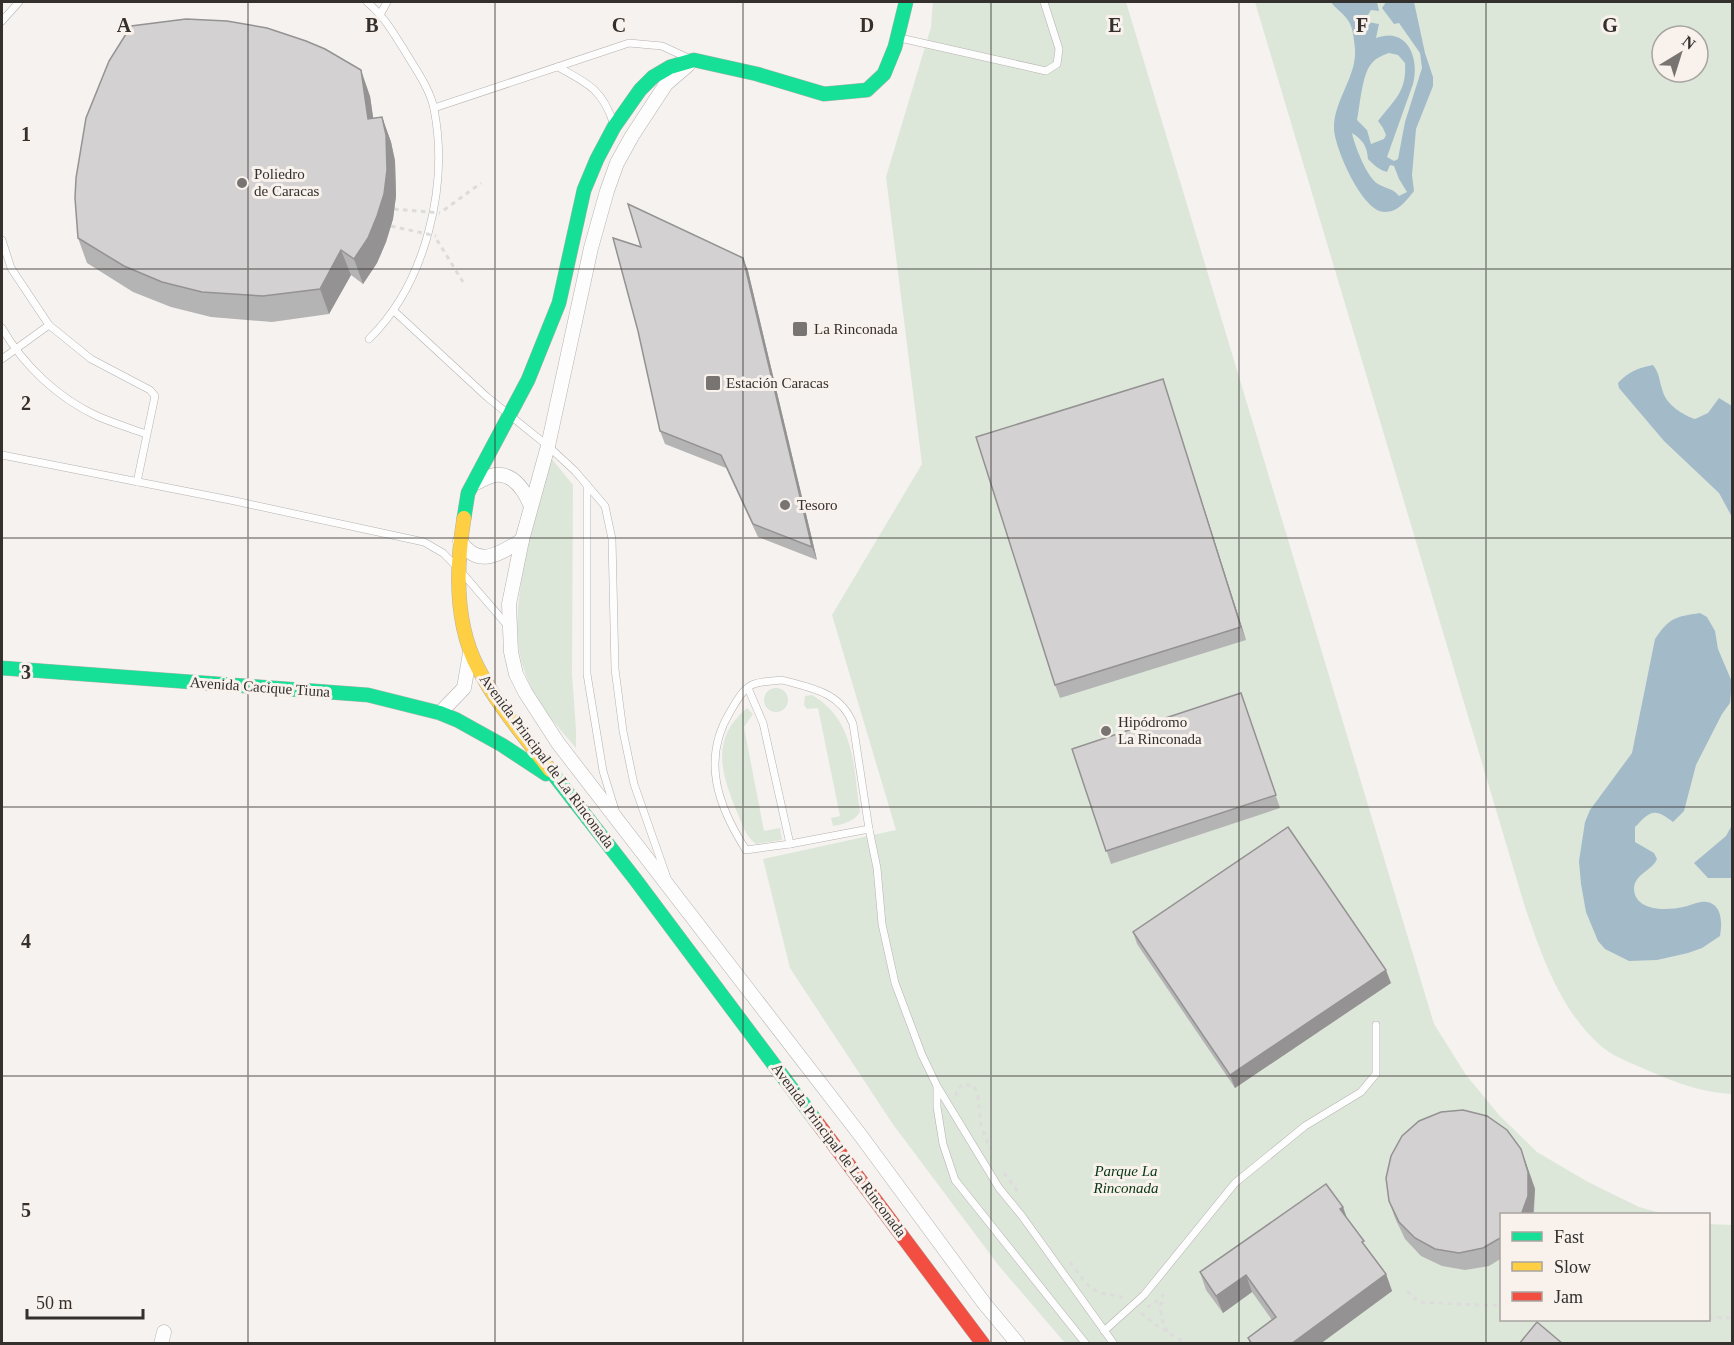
<svg xmlns="http://www.w3.org/2000/svg" width="1734" height="1345" viewBox="0 0 1734 1345" font-family="Georgia,serif">
<style>
.green{fill:#dce7da;fill-rule:evenodd}
.water{fill:#a3bbc9;fill-rule:evenodd}
.lines{fill:none;stroke-linecap:round;stroke-linejoin:round}
.lane-casing{stroke:#b4b1af;stroke-width:8}
.street-casing{stroke:#b4b1af;stroke-width:15}
.fast-casing{stroke:#b4b1af;stroke-width:15}
.slow-casing{stroke:#b4b1af;stroke-width:15}
.jam-casing{stroke:#b4b1af;stroke-width:15}
.path{stroke:#dddcdb;stroke-width:3;stroke-dasharray:4.5 4.5;stroke-linecap:butt}
.lane{stroke:#fefdfd;stroke-width:7}
.street{stroke:#fefdfd;stroke-width:14}
.fast{stroke:#16e098;stroke-width:14}
.slow{stroke:#ffcf43;stroke-width:14}
.jam{stroke:#f24e42;stroke-width:14}
.path-bridge{stroke:#dddcdb;stroke-width:3;stroke-dasharray:4.5 4.5;stroke-linecap:butt}
.wall{fill:#b5b4b4}
.shaded-wall{fill:#949292}
.building{fill:#d3d1d1;stroke:#949292;stroke-width:1.5}
.grid{fill:none;stroke:#33302e;stroke-width:1.5;stroke-opacity:0.55}
.poi-dot{fill:#777472;stroke:#f8f1ec;stroke-width:2}
.labels{text-anchor:middle;stroke-width:6;stroke-linejoin:round;paint-order:stroke}
.poi-label{font-size:15px;fill:#33302e;stroke:#f8f1ec;text-anchor:start}
.street-label{font-size:15px;fill:#33302e;stroke:#f8f1ec}
.park-label{font-size:15px;font-style:italic;fill:#053612;stroke:#f8f1ec}
.grid-label{font-size:20px;text-anchor:middle;font-weight:bold;fill:#33302e;stroke:#f8f1ec;stroke-width:6;stroke-linejoin:round;paint-order:stroke}
</style>
<rect width="100%" height="100%" fill="#f5f2ef"/>
<!-- green -->
<g class="green">
<polygon points="933,2 1126,2 1434,1024 1466,1075 1499,1115 1537,1152 1588,1182 1639,1207 1664,1214 1502,1214 1502,1320 1708,1320 1709,1224 1732,1225 1732,1343 1065,1343 999,1266 892,1123 790,968 763,859 896,830 832,615 922,464 886,177 931,27"/>
<path d="M1255,2H1732V1094C1705,1093 1679,1084 1654,1073C1636,1065 1615,1058 1601,1046C1560,1010 1542,956 1525,907ZM1662,36H1698V72H1662Z"/>
<path d="M551,458L573,485L572,674L576,730V748C560,729 540,708 530,685C526,676 522,665 520,655C509,602 536,511 551,458Z"/>
<circle cx="776" cy="700" r="12"/>
<path d="M812,695C856,721 853,767 860,812C853,822 844,824 833,826L831,818L840,816L818,708L807,709L804,705L805,696Z"/>
<path d="M747,708L753,714L744,727L764,831L780,828L782,840L756,844C745,836 742,823 737,812C721,773 710,739 747,708Z"/>
</g>
<!-- water -->
<g class="water">
<path d="M1331,2H1377L1379,11L1371,10L1368,15V22L1379,24L1376,38C1407,26 1420,58 1413,84L1387,157L1394,161L1398,159L1405,122L1422,68L1420,53L1399,23L1394,24L1382,8L1386,2H1414L1425,53L1433,77V86L1416,129L1412,175L1414,191C1406,201 1398,212 1385,212C1363,213 1335,149 1334,129C1333,101 1357,77 1355,49C1354,39 1353,26 1347,19C1342,12 1335,8 1331,2ZM1389,53L1398,55L1405,63C1407,92 1394,100 1378,121L1383,128L1386,135L1384,139L1371,144L1367,130L1357,120C1360,106 1362,73 1372,63C1376,58 1383,55 1389,53ZM1352,133C1363,140 1367,146 1368,159C1374,165 1379,170 1387,172L1390,165L1394,166L1399,179L1407,192L1399,196C1393,188 1386,189 1378,184C1367,178 1354,144 1352,133Z"/>
<path d="M1653,365C1660,374 1659,381 1663,392C1667,405 1683,415 1695,419L1708,413L1719,398L1732,406V517L1719,493L1664,441L1619,388L1618,383C1628,372 1638,368 1653,365Z"/>
<path d="M1700,613L1707,617L1715,631L1718,649L1732,682L1730,703L1722,714L1696,765L1684,811L1673,822C1654,807 1650,811 1635,827V842L1654,853L1657,859C1653,869 1640,872 1635,883C1633,888 1634,895 1638,900C1647,911 1670,910 1683,907C1689,906 1694,903 1701,902C1721,900 1723,920 1720,936L1702,948L1688,953L1657,960L1629,961L1605,949L1598,941L1586,912L1581,884L1579,861L1585,822L1590,810L1632,753L1655,639C1670,617 1675,617 1700,613Z"/>
<polygon points="1732,825 1732,878 1708,878 1694,863 1726,836"/>
</g>
<g class="lines">
<!-- lane casing -->
<g class="lane-casing">
<g id="lane">
<path d="M367,2C383,15 392,31 403,48C414,67 430,88 434,109C449,186 426,283 369,339"/>
<polyline points="381,13 387,2"/>
<polyline points="2,21 19,2"/>
<polyline points="900,38 1046,71 1057,64 1059,49 1044,2"/>
<path d="M558,67C587,83 602,89 613,122"/>
<polyline points="434,108 629,43 662,46 688,58"/>
<polyline points="2,240 11,268 49,325 91,359 150,390 155,396 137,482"/>
<polyline points="394,311 487,397 548,446 575,471 605,506 612,539 615,669 623,731 634,784 667,878"/>
<path d="M2,328C23,365 58,398 97,416C113,423 130,428 146,434"/>
<polyline points="2,359 49,325"/>
<polyline points="2,455 235,501 424,542 443,553 456,566"/>
<polyline points="587,485 587,674 603,771 615,810"/>
<polyline points="464,575 507,625"/>
<path d="M782,680C811,688 841,692 853,724L869,829L790,844L746,850C718,806 701,760 730,712C736,702 743,688 754,684C762,681 773,681 782,680Z"/>
<polyline points="748,688 763,723 790,844"/>
<polyline points="869,829 877,868 882,924 895,983 922,1055 937,1086 999,1188 1022,1216 1114,1344"/>
<polyline points="937,1088 937,1107 943,1144 955,1180 1086,1344"/>
<polyline points="1104,1331 1144,1295 1235,1183 1305,1126 1361,1092 1376,1074 1376,1025"/>
</g>
</g>
<!-- street casing -->
<g class="street-casing">
<g id="street">
<polyline points="688,65 666,84 632,136 617,163 607,191 591,248 548,446 522,540 509,604 511,652 516,674 525,692 558,743 861,1136 984,1303 1018,1344"/>
<path d="M473,484C479,482 488,476 495,475C514,473 524,490 530,504"/>
<path d="M460,541C479,569 499,554 522,540"/>
<polyline points="440,713 464,688 470,653"/>
<polyline points="161,1344 164,1332"/>
</g>
</g>
<!-- fast casing -->
<g class="fast-casing">
<g id="fast">
<polyline points="464,518 468,493 528,380 559,303 584,190 597,159 614,127 640,90 653,77 670,67 694,60 757,74 824,94 867,90 884,74 895,47 906,2"/>
<polyline points="2,668 368,695 440,713 457,720 502,745 546,774"/>
<polyline points="550,770 635,879 816,1121"/>
</g>
</g>
<!-- slow casing -->
<g class="slow-casing">
<path id="slow" d="M464,518C456,567 454,623 478,668C497,705 525,737 550,770"/>
</g>
<!-- jam casing -->
<g class="jam-casing">
<polyline id="jam" points="816,1121 983,1344"/>
</g>
<!-- path -->
<g class="path">
<polyline points="444,210 481,183"/>
<polyline points="437,240 463,282"/>
<polyline points="956,1096 957,1089 963,1084 974,1086 978,1096 981,1126 990,1149"/>
<polyline points="1004,1173 1018,1192"/>
<path d="M1070,1262C1079,1273 1087,1290 1102,1293C1113,1296 1115,1293 1125,1299"/>
<polyline points="1407,1291 1419,1302 1502,1306"/>
<path d="M1147,1307L1152,1305L1163,1295C1159,1308 1160,1320 1168,1332"/>
<polyline points="1141,1313 1156,1325 1187,1344"/>
<polyline points="1708,1317 1732,1318"/>
</g>
<!-- lane -->
<use href="#lane" class="lane"/>
<!-- street -->
<use href="#street" class="street"/>
<!-- fast -->
<use href="#fast" class="fast"/>
<!-- slow -->
<use href="#slow" class="slow"/>
<!-- jam -->
<use href="#jam" class="jam"/>
<!-- path-bridge -->
<g class="path-bridge">
<polyline points="394,209 440,213"/>
<polyline points="391,226 436,236"/>
</g>
</g>
<!-- wall -->
<g class="wall">
<polygon points="370,96 373,118 382,117 391,142 395,161 396,196 393,219 386,242 377,263 363,284 351,275 329,314 272,322 211,317 171,307 133,292 87,263 78,238"/>
<polygon points="641,247 743,258 748,271 817,560 758,537 726,468 665,444 660,431"/>
<polygon points="1163,379 1246,640 1060,698 1055,685"/>
<polygon points="1241,693 1280,808 1111,864 1072,749"/>
<polygon points="1133,932 1391,983 1235,1088 1137,944"/>
<polygon points="1521,1149 1535,1189 1534,1213 1533,1215 1502,1215 1502,1258 1489,1266 1465,1270 1442,1266 1421,1256 1405,1239 1395,1218 1389,1201"/>
<polygon points="1343,1207 1347,1219 1366,1248 1386,1274 1392,1291 1320,1344 1250,1344 1248,1338 1272,1320 1252,1292 1223,1313 1206,1290 1200,1272"/>
</g>
<!-- shaded-wall -->
<g class="shaded-wall">
<polygon points="361,70 370,96 377,144 368,119"/>
<polygon points="382,117 391,142 395,161 396,196 393,219 386,242 377,263 363,284 354,259"/>
<polygon points="341,250 351,275 329,314 320,289"/>
<polygon points="743,258 748,271 817,560 812,547"/>
<polygon points="1163,379 1167,392 1246,640 1241,627"/>
<polygon points="1386,970 1391,983 1235,1088 1230,1075"/>
<polygon points="1521,1149 1535,1189 1533,1215 1521,1215"/>
<polygon points="1343,1207 1349,1224 1340,1209"/>
<polygon points="1386,1274 1392,1291 1320,1344 1291,1344"/>
<polygon points="1246,1275 1252,1292 1223,1313 1216,1296"/>
</g>
<!-- building -->
<g class="building">
<polygon points="186,19 227,21 267,28 306,41 325,49 361,70 368,119 382,117 386,135 387,170 384,194 377,216 368,238 354,259 341,250 320,289 263,296 202,292 162,282 124,266 78,238 75,198 76,178 86,118 109,61 131,26"/>
<polygon points="628,204 743,258 812,547 753,524 721,455 660,431 638,331 613,238 641,247"/>
<polygon points="1163,379 1241,627 1055,685 976,437"/>
<polygon points="1241,693 1276,795 1106,851 1072,749"/>
<polygon points="1288,827 1386,970 1230,1075 1133,932"/>
<polygon points="1463,1110 1487,1116 1507,1130 1521,1149 1528,1172 1528,1196 1521,1215 1502,1215 1502,1237 1483,1248 1459,1253 1435,1249 1415,1238 1399,1222 1389,1201 1386,1178 1391,1156 1402,1136 1419,1121 1441,1112"/>
<polygon points="1326,1184 1343,1207 1340,1209 1364,1241 1362,1242 1386,1274 1291,1344 1252,1344 1248,1338 1276,1317 1246,1275 1216,1296 1200,1272"/>
<polygon points="1537,1322 1563,1344 1519,1344"/>
</g>
<!-- grid -->
<path class="grid" d="M248,2V1344M495,2V1344M743,2V1344M991,2V1344M1239,2V1344M1486,2V1344M2,269H1732M2,538H1732M2,807H1732M2,1076H1732"/>
<!-- markers -->
<g class="poi-dot">
<circle cx="242" cy="183" r="6"/>
<rect x="792" y="321" width="16" height="16" rx="3"/>
<rect x="705" y="375" width="16" height="16" rx="3"/>
<circle cx="785" cy="505" r="6"/>
<circle cx="1106" cy="731" r="6"/>
</g>
<g class="labels">
<!-- poi labels -->
<g class="poi-label">
<text x="254" y="179">Poliedro<tspan x="254" dy="17">de Caracas</tspan></text>
<text x="814" y="334">La Rinconada</text>
<text x="726" y="388">Estación Caracas</text>
<text x="797" y="510">Tesoro</text>
<text x="1118" y="727">Hipódromo<tspan x="1118" dy="17">La Rinconada</tspan></text>
</g>
<!-- street labels -->
<g class="street-label">
<text transform="translate(260 687) rotate(4)" y="5">Avenida Cacique Tiuna</text>
<text transform="translate(547 761) rotate(53)" y="5">Avenida Principal de La Rinconada</text>
<text transform="translate(839 1150) rotate(53)" y="5">Avenida Principal de La Rinconada</text>
</g>
<!-- park labels -->
<g class="park-label">
<text x="1126" y="1176">Parque La<tspan x="1126" dy="17">Rinconada</tspan></text>
</g>
</g>
<g class="grid-label">
<text x="124" y="32">A</text>
<text x="372" y="32">B</text>
<text x="619" y="32">C</text>
<text x="867" y="32">D</text>
<text x="1115" y="32">E</text>
<text x="1362" y="32">F</text>
<text x="1610" y="32">G</text>
<text x="26" y="141">1</text>
<text x="26" y="410">2</text>
<text x="26" y="679">3</text>
<text x="26" y="948">4</text>
<text x="26" y="1217">5</text>
</g>
<!-- border -->
<rect width="1734" height="1345" fill="none" stroke="#33302e" stroke-width="6"/>
<!-- legend -->
<rect x="1500" y="1213" width="210" height="108" fill="#f8f1ec" stroke="#a9a4a0" stroke-width="1.5"/>
<rect x="1512" y="1232" width="30" height="9" fill="#16e098" stroke="#a9a4a0" stroke-width="1.5"/>
<text x="1554" y="1243" font-size="18" fill="#33302e">Fast</text>
<rect x="1512" y="1262" width="30" height="9" fill="#ffcf43" stroke="#a9a4a0" stroke-width="1.5"/>
<text x="1554" y="1273" font-size="18" fill="#33302e">Slow</text>
<rect x="1512" y="1292" width="30" height="9" fill="#f24e42" stroke="#a9a4a0" stroke-width="1.5"/>
<text x="1554" y="1303" font-size="18" fill="#33302e">Jam</text>
<!-- north arrow -->
<g transform="translate(1680 54) rotate(38)"><circle r="28" fill="#f8f1ec" stroke="#a9a4a0" stroke-width="1.5"/>
<path d="M0-4.5L10 22L0 15L-10 22Z" fill="#777472"/>
<text y="-9" font-size="16" font-weight="bold" text-anchor="middle" fill="#33302e">N</text>
</g>
<!-- scale -->
<path d="M27 1309v9h116v-9" fill="none" stroke="#33302e" stroke-width="3"/>
<text x="36" y="1309" font-size="18" fill="#33302e" stroke="#f8f1ec" stroke-width="4.5" paint-order="stroke">50 m</text>
</svg>
